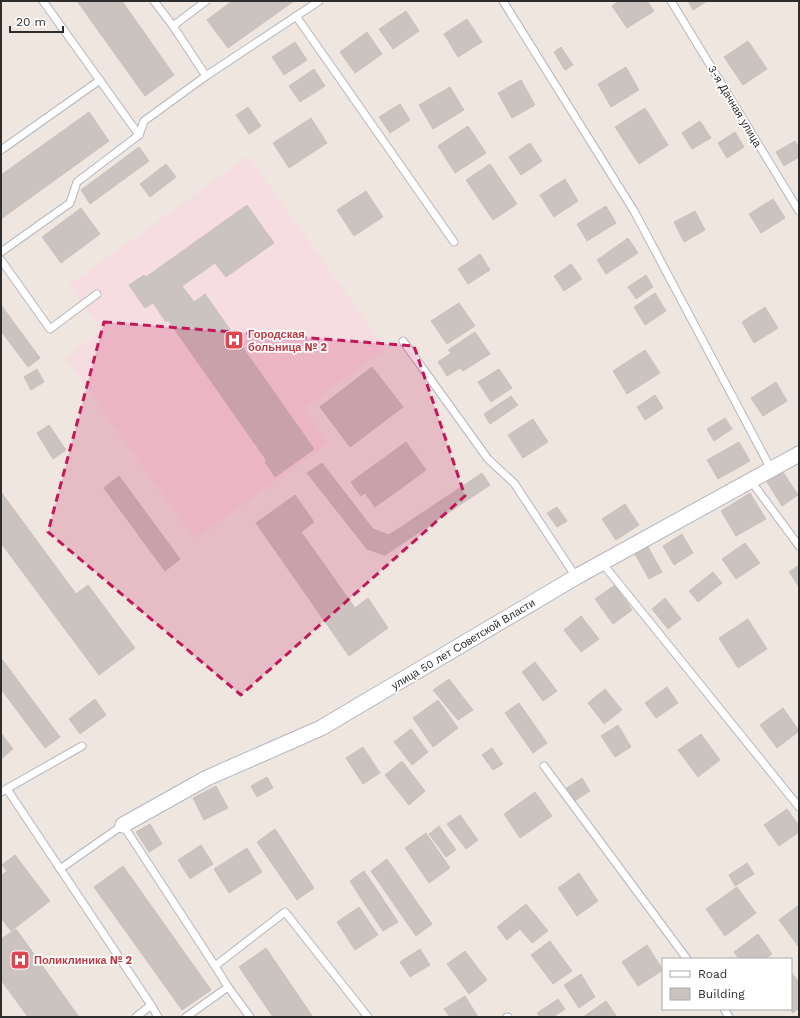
<svg xmlns="http://www.w3.org/2000/svg" width="800" height="1018" viewBox="0 0 800 1018" font-family="'Work Sans',sans-serif">
<style>
.medical{fill:#f5dde1}
.building{fill:#cac3bf;stroke:#cbc2b9}
.lines{fill:none;stroke-linecap:round;stroke-linejoin:round}
.service-casing{stroke:#b3b7c1;stroke-width:9}
.minor-casing{stroke:#b3b7c1;stroke-width:17}
.service{stroke:#fff;stroke-width:7}
.minor{stroke:#fff;stroke-width:15}
.marked{fill:#c2185b;fill-opacity:0.2;stroke:#c2185b;stroke-width:3;stroke-dasharray:8 5;stroke-linejoin:round}
.labels{text-anchor:middle;stroke-width:3.5;stroke-linejoin:round;paint-order:stroke}
.street-label{font-size:11px;fill:#2d2d2d;stroke:#fff}
.health-label{font-size:11px;font-weight:bold;fill:#be3a42;stroke:#fff;text-anchor:start}
</style>
<rect width="100%" height="100%" fill="#efe6df"/>
<!-- medical -->
<polygon class="medical" points="248,156 386,349 304,408 328,443 195,539 65,358 102,330 69,285"/>
<!-- building -->
<g class="building">
<polygon points="77,1 122,1 174,75 145,96"/>
<polygon points="232,1 294,1 228,48 207,20"/>
<polygon points="619,1 647,1 654,11 627,28 612,6"/>
<polygon points="688,1 707,1 693,10"/>
<polygon points="406,11 419,31 393,49 379,29"/>
<polygon points="467,19 482,42 458,57 444,34"/>
<polygon points="367,32 382,54 355,73 340,52"/>
<polygon points="748,41 767,69 743,85 724,57"/>
<polygon points="295,42 307,60 284,75 272,57"/>
<polygon points="561,47 573,65 565,70 554,52"/>
<polygon points="626,67 639,90 611,107 598,84"/>
<polygon points="314,69 325,86 300,102 289,86"/>
<polygon points="521,80 535,105 512,118 498,93"/>
<polygon points="450,87 464,110 433,129 419,105"/>
<polygon points="400,104 410,120 390,133 379,117"/>
<polygon points="248,107 261,126 249,134 236,115"/>
<polygon points="645,108 668,145 639,164 615,127"/>
<polygon points="89,112 109,141 1,219 1,175"/>
<polygon points="311,118 327,143 289,168 273,143"/>
<polygon points="700,121 711,138 692,149 682,133"/>
<polygon points="468,126 486,153 455,173 438,146"/>
<polygon points="735,132 744,147 727,158 718,143"/>
<polygon points="795,141 799,148 799,157 784,166 776,152"/>
<polygon points="530,143 542,161 521,175 509,157"/>
<polygon points="139,147 149,161 90,204 81,190"/>
<polygon points="166,164 176,177 150,197 140,184"/>
<polygon points="490,164 517,204 493,220 466,180"/>
<polygon points="565,179 578,201 554,217 540,195"/>
<polygon points="366,191 383,217 354,236 337,210"/>
<polygon points="773,199 785,218 761,233 749,214"/>
<polygon points="247,205 274,243 226,277 215,263 182,286 194,302 205,294 314,449 275,477 265,462 267,461 168,320 166,322 153,303 145,308 129,285 144,275 146,277"/>
<polygon points="606,206 616,223 587,241 577,224"/>
<polygon points="81,208 100,234 61,263 42,237"/>
<polygon points="695,211 705,230 684,242 674,222"/>
<polygon points="628,238 638,253 606,274 597,260"/>
<polygon points="480,254 490,270 468,284 458,269"/>
<polygon points="571,264 582,279 564,291 554,276"/>
<polygon points="646,275 653,287 636,299 628,287"/>
<polygon points="655,293 666,311 645,325 634,307"/>
<polygon points="459,303 475,326 447,344 431,321"/>
<polygon points="1,305 40,358 28,367 1,331"/>
<polygon points="765,307 778,328 754,343 742,322"/>
<polygon points="475,332 490,354 463,371 460,368 447,376 438,362 451,353 448,350"/>
<polygon points="645,350 660,373 627,394 613,371"/>
<polygon points="372,367 403,407 350,447 320,407"/>
<polygon points="37,369 44,382 31,390 24,377"/>
<polygon points="499,369 512,388 491,402 478,382"/>
<polygon points="776,382 787,401 763,416 751,398"/>
<polygon points="655,395 663,408 645,420 637,407"/>
<polygon points="511,396 518,405 490,424 484,414"/>
<polygon points="725,418 732,429 714,441 707,429"/>
<polygon points="533,419 548,442 523,458 508,435"/>
<polygon points="49,425 66,450 53,459 37,433"/>
<polygon points="406,442 426,470 375,507 365,493 361,496 351,482"/>
<polygon points="739,442 750,461 718,479 707,460"/>
<polygon points="322,463 373,529 389,535 482,473 490,485 385,555 367,549 307,473"/>
<polygon points="781,469 798,495 782,506 765,479"/>
<polygon points="119,476 180,559 165,571 104,488"/>
<polygon points="1,492 76,594 88,585 135,648 99,675 1,543"/>
<polygon points="750,493 766,519 736,536 721,511"/>
<polygon points="295,495 314,522 301,532 355,608 368,598 388,628 349,656 256,523"/>
<polygon points="625,504 639,525 616,540 602,519"/>
<polygon points="557,507 567,521 557,527 547,513"/>
<polygon points="682,534 693,553 674,565 663,546"/>
<polygon points="745,543 760,563 736,579 722,559"/>
<polygon points="648,547 662,572 649,579 635,554"/>
<polygon points="799,565 799,587 789,572"/>
<polygon points="713,572 722,583 698,602 689,591"/>
<polygon points="615,585 632,610 613,624 595,599"/>
<polygon points="665,598 681,619 668,629 652,609"/>
<polygon points="581,616 599,639 581,652 564,630"/>
<polygon points="748,619 767,649 738,668 719,638"/>
<polygon points="1,658 60,737 45,748 1,689"/>
<polygon points="535,662 557,691 543,701 522,672"/>
<polygon points="449,679 473,710 458,720 433,690"/>
<polygon points="667,687 678,703 656,718 645,703"/>
<polygon points="605,689 622,710 604,724 588,703"/>
<polygon points="95,699 106,715 80,734 69,719"/>
<polygon points="438,700 458,728 433,747 413,718"/>
<polygon points="519,703 547,743 533,753 505,713"/>
<polygon points="783,708 799,731 777,748 760,725"/>
<polygon points="618,725 631,747 615,757 601,736"/>
<polygon points="411,729 428,752 412,765 394,742"/>
<polygon points="1,733 13,749 1,759"/>
<polygon points="701,734 720,760 698,777 678,750"/>
<polygon points="363,747 380,773 363,784 346,758"/>
<polygon points="492,748 503,764 493,770 482,755"/>
<polygon points="402,761 425,791 409,805 385,775"/>
<polygon points="267,777 273,788 257,797 251,786"/>
<polygon points="582,778 590,791 573,802 565,789"/>
<polygon points="216,786 228,808 204,820 193,798"/>
<polygon points="535,792 552,816 520,838 504,814"/>
<polygon points="787,809 799,826 799,832 779,846 764,825"/>
<polygon points="460,815 478,840 466,849 447,824"/>
<polygon points="150,824 162,844 149,852 136,832"/>
<polygon points="439,826 456,850 446,857 429,834"/>
<polygon points="275,829 314,888 297,900 257,842"/>
<polygon points="426,833 450,868 429,883 405,848"/>
<polygon points="201,845 213,864 190,879 178,860"/>
<polygon points="247,848 262,872 229,893 214,869"/>
<polygon points="15,855 50,901 11,931 1,918 1,876 7,871 2,865"/>
<polygon points="387,859 432,924 416,936 371,871"/>
<polygon points="747,863 754,874 735,886 729,875"/>
<polygon points="123,866 211,990 182,1010 94,887"/>
<polygon points="364,871 377,890 362,900 350,881"/>
<polygon points="579,873 598,901 577,916 558,888"/>
<polygon points="737,887 756,913 725,936 706,909"/>
<polygon points="377,890 398,922 383,931 362,900"/>
<polygon points="526,904 548,931 532,943 520,929 507,940 497,927"/>
<polygon points="799,905 799,946 798,946 779,920"/>
<polygon points="359,907 378,935 355,950 337,922"/>
<polygon points="16,929 79,1017 28,1017 1,980 1,939"/>
<polygon points="758,934 772,954 765,959 739,959 734,952"/>
<polygon points="550,941 572,971 553,984 531,955"/>
<polygon points="647,945 663,970 638,986 622,962"/>
<polygon points="266,948 313,1017 273,1017 239,967"/>
<polygon points="420,949 430,965 410,977 400,962"/>
<polygon points="465,951 487,980 469,994 447,964"/>
<polygon points="791,972 799,982 799,1008 793,1013 790,1009"/>
<polygon points="581,974 595,997 579,1008 564,985"/>
<polygon points="465,996 478,1017 450,1017 444,1009"/>
<polygon points="558,999 565,1009 553,1017 540,1017 537,1013"/>
<polygon points="606,1001 617,1017 583,1017"/>
</g>
<g class="lines">
<!-- service casing -->
<g class="service-casing">
<g id="service">
<polyline points="43,1 139,135"/>
<polyline points="154,1 173,26 206,1"/>
<polyline points="503,1 634,211 771,469"/>
<polyline points="671,1 799,211"/>
<polyline points="296,16 454,242"/>
<polyline points="173,26 206,76"/>
<polyline points="1,150 100,80"/>
<polyline points="1,252 70,203 77,182 139,135 144,121 206,76 319,1"/>
<polyline points="1,260 50,329 97,294"/>
<polyline points="403,341 488,459 514,483 576,577"/>
<polyline points="751,481 799,546"/>
<polyline points="603,564 799,807"/>
<polyline points="544,766 687,959"/>
<polyline points="7,789 151,1005"/>
<polyline points="1,792 82,746"/>
<polyline points="60,869 123,825 215,966"/>
<polyline points="228,987 250,1017"/>
<polyline points="724,1009 729,1017"/>
<polyline points="136,1017 151,1005 158,1017"/>
<polyline points="186,1017 228,987 215,966 285,912 368,1017"/>
<polyline points="507,1017 508,1017"/>
</g>
</g>
<!-- minor casing -->
<g class="minor-casing">
<polyline id="minor" points="123,825 207,778 321,728 576,577 799,454"/>
</g>
<!-- service -->
<use href="#service" class="service"/>
<!-- minor -->
<use href="#minor" class="minor"/>
</g>
<!-- marked area -->
<path class="marked" d="M104,322L414,346L465,496L241,695L48,532Z"/>
<!-- icons -->
<defs>
<g id="hospital-square" transform="scale(1)"><rect x="-9" y="-9" width="18" height="18" rx="4" fill="#e0444e" stroke="#fff"/><path d="M-5-5h3v3.5h4V-5h3V5h-3V1.5h-4V5h-3Z" fill="#fff"/></g>
</defs>
<g fill-rule="evenodd">
<use href="#hospital-square" x="234" y="340"/>
<use href="#hospital-square" x="20" y="960"/>
</g>
<g class="labels">
<!-- street labels -->
<g class="street-label">
<text transform="translate(735 106) rotate(59)" y="4">3-я Дачная улица</text>
<text transform="translate(463 644) rotate(-31)" y="4">улица 50 лет Советской Власти</text>
</g>
<!-- health labels -->
<g class="health-label">
<text x="248" y="338">Городская<tspan x="248" dy="13">больница № 2</tspan></text>
<text x="34" y="964">Поликлиника № 2</text>
</g>
</g>
<!-- border -->
<rect width="800" height="1018" fill="none" stroke="#2d2d2d" stroke-width="4"/>
<!-- legend -->
<rect x="662" y="958" width="130" height="52" fill="#ffffff" stroke="#ababab"/>
<rect x="670" y="971" width="20" height="6" fill="#ffffff" stroke="#ababab"/>
<text x="698" y="978" font-size="12" fill="#2d2d2d">Road</text>
<rect x="670" y="988" width="20" height="12" fill="#cac3bf" stroke="#ababab"/>
<text x="698" y="998" font-size="12" fill="#2d2d2d">Building</text>
<!-- scale -->
<path d="M10 26v6h53v-6" fill="none" stroke="#2d2d2d" stroke-width="2"/>
<text x="16" y="26" font-size="12" fill="#2d2d2d" stroke="#ffffff" stroke-width="3" paint-order="stroke">20 m</text>
</svg>
